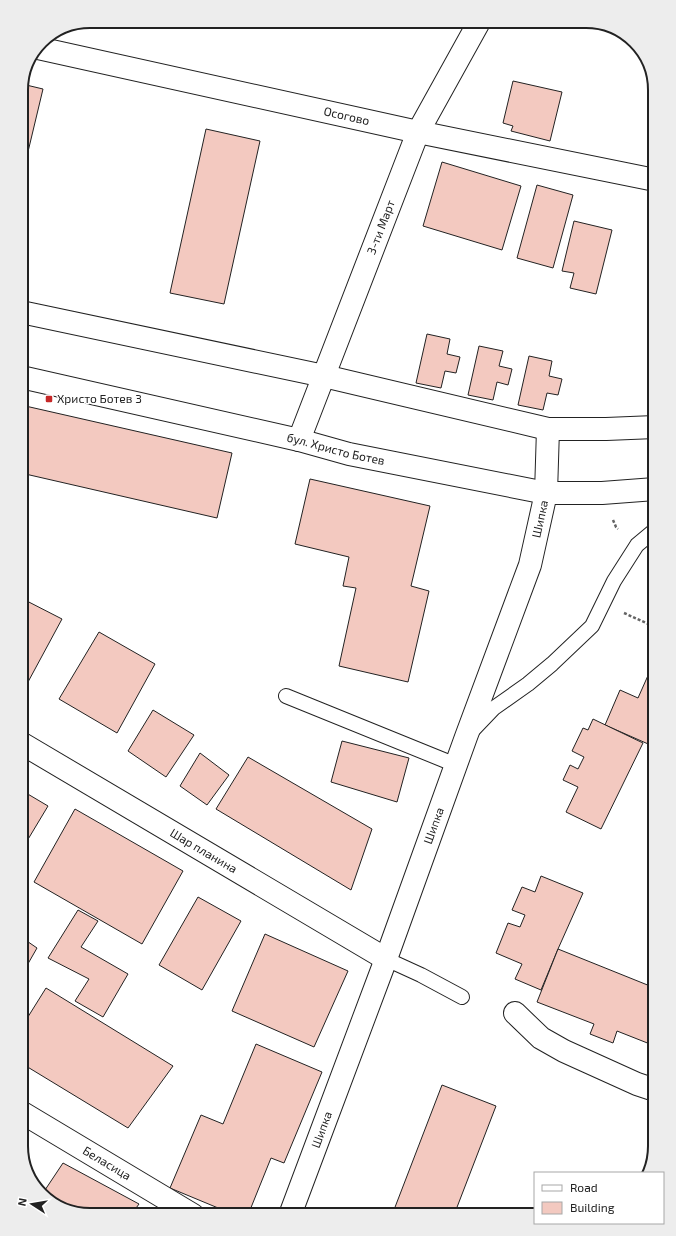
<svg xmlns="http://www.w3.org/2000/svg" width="676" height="1236" viewBox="0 0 676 1236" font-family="'Exo 2',sans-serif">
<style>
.building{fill:#f3c9c0;stroke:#222}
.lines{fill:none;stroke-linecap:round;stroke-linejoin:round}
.service-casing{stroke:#222;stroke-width:16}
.minor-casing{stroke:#222;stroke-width:24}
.tertiary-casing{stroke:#222;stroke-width:24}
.secondary-casing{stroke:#222;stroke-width:24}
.path{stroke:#646464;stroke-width:2.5;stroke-dasharray:3 2;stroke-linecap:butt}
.service{stroke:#fff;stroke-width:14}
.minor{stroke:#fff;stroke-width:22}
.tertiary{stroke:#fff;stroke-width:22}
.secondary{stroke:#fff;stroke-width:22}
.poi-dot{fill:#c62828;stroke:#fff;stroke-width:1.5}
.labels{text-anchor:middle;stroke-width:3;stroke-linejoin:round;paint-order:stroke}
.street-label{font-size:12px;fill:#222;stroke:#fff}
.poi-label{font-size:12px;fill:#222;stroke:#fff;text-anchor:start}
.rim{fill:none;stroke:#222;stroke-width:2}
</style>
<rect width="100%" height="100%" fill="#fff"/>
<!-- building -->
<g class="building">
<polygon points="513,81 562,92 550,141 511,131 513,126 503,123"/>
<polygon points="22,84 43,89 21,181 21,86"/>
<polygon points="206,129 260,141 224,304 170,293"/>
<polygon points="442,162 521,186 502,250 423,226"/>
<polygon points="537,185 573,195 553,268 517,258"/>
<polygon points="574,221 612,230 596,294 570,288 574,273 562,271"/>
<polygon points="427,334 450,339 447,354 460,357 456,373 445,371 441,388 416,383"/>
<polygon points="479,346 503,351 499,366 512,369 508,385 497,382 493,400 468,395"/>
<polygon points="529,356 552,361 549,376 562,379 558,395 547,393 543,410 518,405"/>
<polygon points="21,405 232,453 217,518 21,473"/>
<polygon points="310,479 430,506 411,586 429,591 408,682 339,666 356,588 343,586 349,557 295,544"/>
<polygon points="21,598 62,619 28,682 21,678"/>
<polygon points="99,632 155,664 117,733 59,699"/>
<polygon points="650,671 655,674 655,747 605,725 620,690 638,698"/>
<polygon points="153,710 194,735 166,777 128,751"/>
<polygon points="593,719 643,743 601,829 566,812 578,787 563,780 570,765 578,769 584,757 572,751 583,728 588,730"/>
<polygon points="342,741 409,758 397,802 331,782"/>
<polygon points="200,753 229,775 207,805 180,786"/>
<polygon points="248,757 372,829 351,890 216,809"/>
<polygon points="21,790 48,806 21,851"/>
<polygon points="75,809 183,871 142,944 34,882"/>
<polygon points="541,876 583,893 558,949 541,990 515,979 522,964 496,953 508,923 520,927 525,915 512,910 522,887 535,892"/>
<polygon points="198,897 241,921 202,990 159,965"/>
<polygon points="78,910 98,921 81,947 128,974 103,1017 75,1001 89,979 48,958"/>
<polygon points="265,934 348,971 314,1047 232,1011"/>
<polygon points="21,937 37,948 21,976"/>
<polygon points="558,949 655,988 655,1046 617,1031 613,1043 590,1034 594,1024 537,1002"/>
<polygon points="46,988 173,1066 128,1128 21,1063 21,1028"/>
<polygon points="256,1044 322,1072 284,1163 271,1158 248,1215 235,1215 170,1188 201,1115 223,1124"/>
<polygon points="442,1085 496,1106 454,1215 392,1215"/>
<polygon points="63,1163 139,1204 131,1215 86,1215 51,1203 43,1193"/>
<polygon points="142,1208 151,1215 137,1215"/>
</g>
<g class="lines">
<!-- service casing -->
<g class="service-casing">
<g id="service">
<polyline points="286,696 456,765"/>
<polyline points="472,731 494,708 528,684 552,664 592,626 614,581 637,545 655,530"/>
<polyline points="386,959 421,975 462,997"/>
</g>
</g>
<!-- minor casing -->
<g class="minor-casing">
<g id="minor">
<path id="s1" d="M38,48L418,132L655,180"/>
<path id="s2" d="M21,743L386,959"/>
<polyline points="515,1013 541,1038 564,1051 637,1084 655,1090"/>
<path id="s3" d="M21,1112L193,1215"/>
</g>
</g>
<!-- tertiary casing -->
<g class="tertiary-casing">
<g id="tertiary">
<path id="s4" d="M299,440L418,132L479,22"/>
<path id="s5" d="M290,1215L386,959L466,737L530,565L546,493L548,429"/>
</g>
</g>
<!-- secondary casing -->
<g class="secondary-casing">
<g id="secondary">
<polyline points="21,312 324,376 548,429 606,429 655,427"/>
<path id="s6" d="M21,377L299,440L349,454L546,493H602L655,489"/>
</g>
</g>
<!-- path -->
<g class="path">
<polyline points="613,520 616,527 618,529"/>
<polyline points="624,613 655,627"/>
</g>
<!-- service -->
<use href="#service" class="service"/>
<!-- minor -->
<use href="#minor" class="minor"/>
<!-- tertiary -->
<use href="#tertiary" class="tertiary"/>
<!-- secondary -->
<use href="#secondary" class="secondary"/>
</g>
<!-- markers -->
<rect class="poi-dot" x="45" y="395" width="8" height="8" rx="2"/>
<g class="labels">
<!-- street labels -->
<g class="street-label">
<text dy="4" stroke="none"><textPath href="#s1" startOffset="316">Осогово</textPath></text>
<text dy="4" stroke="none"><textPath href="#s4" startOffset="228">3-ти Март</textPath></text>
<text dy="4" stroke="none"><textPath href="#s6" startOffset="323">бул. Христо Ботев</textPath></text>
<text dy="4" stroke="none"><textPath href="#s5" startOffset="740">Шипка</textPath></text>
<text dy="4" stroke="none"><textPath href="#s5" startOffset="415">Шипка</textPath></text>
<text dy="4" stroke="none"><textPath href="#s2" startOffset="212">Шар планина</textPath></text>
<text dy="4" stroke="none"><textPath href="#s5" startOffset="91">Шипка</textPath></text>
<text dy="4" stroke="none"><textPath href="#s3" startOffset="100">Беласица</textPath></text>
</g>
<!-- poi labels -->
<g class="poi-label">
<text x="57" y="403">Христо Ботев 3</text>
</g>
</g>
<!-- crop -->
<path d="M0 0H676V1236H0ZM90 28H586A62 62 0 0 1 648 90V1146A62 62 0 0 1 586 1208H90A62 62 0 0 1 28 1146V90A62 62 0 0 1 90 28Z" fill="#ededed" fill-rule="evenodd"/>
<path class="rim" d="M90 28H586A62 62 0 0 1 648 90V1146A62 62 0 0 1 586 1208H90A62 62 0 0 1 28 1146V90A62 62 0 0 1 90 28Z"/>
<!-- legend -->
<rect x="534" y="1172" width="130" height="52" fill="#ffffff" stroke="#a7a7a7"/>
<rect x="542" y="1185" width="20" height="6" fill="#ffffff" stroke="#a7a7a7"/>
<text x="570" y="1192" font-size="12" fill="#222222">Road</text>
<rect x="542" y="1202" width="20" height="12" fill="#f3c9c0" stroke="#a7a7a7"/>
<text x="570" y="1212" font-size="12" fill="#222222">Building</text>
<!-- north arrow -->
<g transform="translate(32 1204) rotate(282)" stroke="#ffffff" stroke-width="3" paint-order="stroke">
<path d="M0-3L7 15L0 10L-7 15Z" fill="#222222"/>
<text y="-6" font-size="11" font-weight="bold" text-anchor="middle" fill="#222222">N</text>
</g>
</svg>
